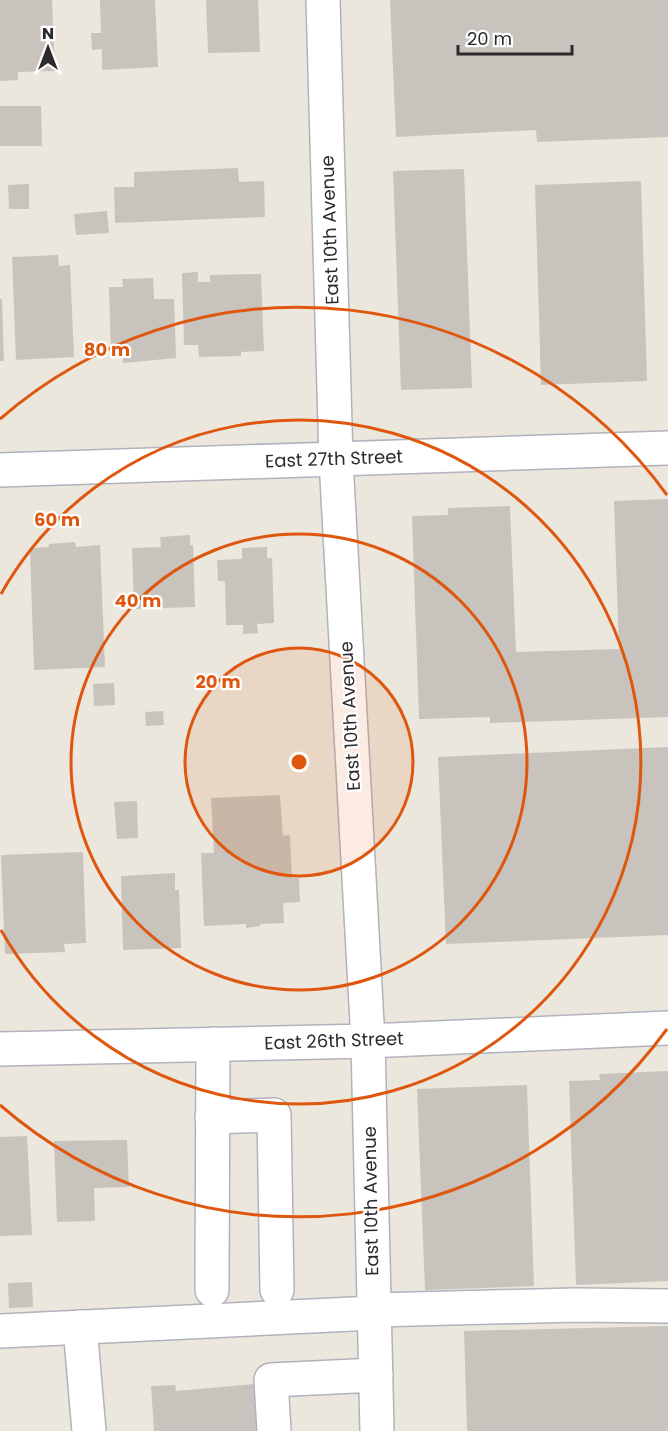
<svg xmlns="http://www.w3.org/2000/svg" width="668" height="1431" viewBox="0 0 668 1431" font-family="Poppins,sans-serif">
<style>
.building{fill:#c8c3bc}
.lines{fill:none;stroke-linecap:round;stroke-linejoin:round}
.minor-casing{stroke:#b1b2be;stroke-width:36}
.minor{stroke:#fff;stroke-width:33}
.ring{fill:none;stroke:#df570e;stroke-width:3}
.labels{text-anchor:middle;stroke-width:4.5;stroke-linejoin:round;paint-order:stroke}
.street-label{font-size:18px;fill:#2b2b2b;stroke:#fff}
.centre{fill:#df570e;stroke:#fff;stroke-width:3}
.ring-label{font-size:18px;text-anchor:middle;font-weight:bold;fill:#df570e;stroke:#fff;stroke-width:4.5;stroke-linejoin:round;paint-order:stroke}
</style>
<rect width="100%" height="100%" fill="#ece7dd"/>
<!-- building -->
<g class="building">
<polygon points="0,0 52,0 55,71 18,72 18,80 0,81"/>
<polygon points="100,0 155,0 158,67 102,70 102,49 92,50 91,33 101,33"/>
<polygon points="206,0 258,0 260,52 208,53"/>
<polygon points="390,0 668,0 668,137 537,142 536,130 396,137"/>
<polygon points="0,106 41,106 42,146 0,146"/>
<polygon points="238,168 239,182 264,181 265,217 115,223 114,187 134,187 134,172"/>
<polygon points="464,169 472,388 401,390 393,171"/>
<polygon points="641,181 647,381 541,385 535,185"/>
<polygon points="29,184 29,209 9,209 8,185"/>
<polygon points="107,211 109,233 76,235 74,214"/>
<polygon points="58,255 59,266 70,265 74,357 16,360 12,257"/>
<polygon points="198,272 198,282 210,282 210,275 261,274 264,351 241,352 241,356 199,357 198,345 184,345 182,273"/>
<polygon points="153,278 154,299 174,299 176,358 123,363 123,354 111,354 109,287 123,287 122,279"/>
<polygon points="0,299 2,299 4,361 0,361"/>
<polygon points="668,499 668,717 490,723 490,717 419,719 412,516 448,515 448,508 510,506 516,652 619,649 614,501"/>
<polygon points="190,535 190,545 193,545 195,607 134,609 132,548 161,547 160,537"/>
<polygon points="75,542 76,547 100,545 105,667 34,670 30,548 49,547 49,544"/>
<polygon points="267,547 267,558 272,558 274,623 257,624 258,633 243,634 243,625 226,625 225,581 218,581 217,560 242,559 242,548"/>
<polygon points="114,683 115,705 94,706 93,684"/>
<polygon points="163,711 164,725 146,726 145,712"/>
<polygon points="668,747 668,935 446,944 438,757"/>
<polygon points="280,795 283,836 290,835 292,878 299,878 300,902 283,903 284,923 260,924 260,926 246,928 246,924 204,926 201,853 214,853 211,798"/>
<polygon points="137,801 138,838 117,839 114,802"/>
<polygon points="83,852 86,943 64,944 65,952 5,954 1,855"/>
<polygon points="175,873 175,890 179,890 181,948 123,950 121,876"/>
<polygon points="668,1071 668,1281 576,1285 569,1081 600,1080 599,1074"/>
<polygon points="527,1085 534,1286 425,1290 417,1089"/>
<polygon points="27,1136 32,1235 0,1236 0,1137"/>
<polygon points="127,1140 129,1187 94,1188 95,1221 57,1222 54,1141"/>
<polygon points="32,1282 33,1307 9,1308 8,1283"/>
<polygon points="668,1326 668,1431 467,1431 464,1331"/>
<polygon points="255,1384 257,1431 154,1431 151,1386 175,1385 176,1391"/>
</g>
<g class="lines">
<!-- minor casing -->
<g class="minor-casing">
<g id="minor">
<polyline points="323,0 336,460 368,1041 377,1431"/>
<polyline points="0,470 668,448"/>
<polyline points="0,1049 368,1041 668,1028"/>
<polyline points="212,1117 274,1115 277,1290"/>
<polyline points="212,1290 213,1044"/>
<polyline points="374,1310 575,1305 668,1306"/>
<polyline points="80,1327 89,1431"/>
<polyline points="0,1331 374,1313"/>
<polyline points="274,1431 271,1380 376,1375"/>
</g>
</g>
<!-- minor -->
<use href="#minor" class="minor"/>
</g>
<!-- distance rings -->
<circle cx="299" cy="762" r="114" fill="#df570e" fill-opacity=".12"/>
<g class="ring">
<circle cx="299" cy="762" r="114"/>
<circle cx="299" cy="762" r="228"/>
<path d="M1 594A342 342 0 1 1 1 930"/>
<path d="M667 1029A455 455 0 0 1 0 1105M0 419A455 455 0 0 1 667 495"/>
</g>
<g class="labels">
<!-- street labels -->
<g class="street-label">
<text transform="translate(330 230) rotate(-92)" y="6">East 10th Avenue</text>
<text transform="translate(334 459) rotate(-2)" y="6">East 27th Street</text>
<text transform="translate(350 716) rotate(-93)" y="6">East 10th Avenue</text>
<text transform="translate(334 1041) rotate(-2)" y="6">East 26th Street</text>
<text transform="translate(371 1201) rotate(-91)" y="6">East 10th Avenue</text>
</g>
</g>
<circle cx="299" cy="762" r="9" class="centre"/>
<g class="ring-label">
<text x="107" y="356">80 m</text>
<text x="57" y="526">60 m</text>
<text x="138" y="607">40 m</text>
<text x="218" y="688">20 m</text>
</g>
<!-- north arrow -->
<g transform="translate(48 48)" stroke="#ffffff" stroke-width="4.5" paint-order="stroke">
<path d="M0-4.5L10 22L0 15L-10 22Z" fill="#2b2b2b"/>
<text y="-9" font-size="16" font-weight="bold" text-anchor="middle" fill="#2b2b2b">N</text>
</g>
<!-- scale -->
<path d="M458 45v9h114v-9" fill="none" stroke="#2b2b2b" stroke-width="3"/>
<text x="467" y="45" font-size="18" fill="#2b2b2b" stroke="#ffffff" stroke-width="4.5" paint-order="stroke">20 m</text>
</svg>
